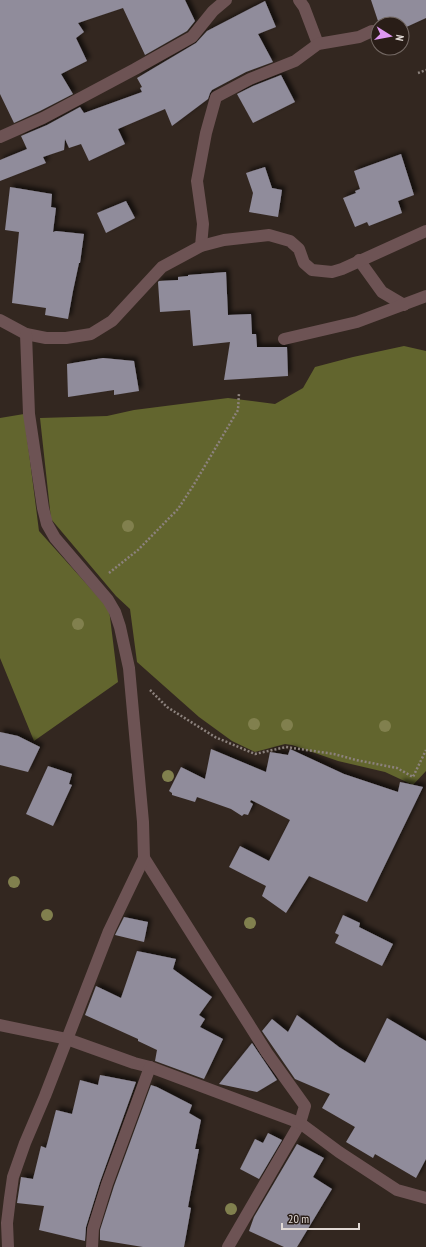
<svg xmlns="http://www.w3.org/2000/svg" width="426" height="1247" viewBox="0 0 426 1247" font-family="'PT Sans Narrow',sans-serif">
<style>
.forest{fill:#62652e}
.building{fill:#908c9b;filter:url(#shadow)}
.lines{fill:none;stroke-linecap:round;stroke-linejoin:round}
.path{stroke:#8c827d;stroke-width:2.5;stroke-dasharray:2 2;stroke-linecap:butt}
.street{stroke:#6d5354;stroke-width:12}
.tree{fill:#81804e}
</style>
<defs>
<filter id="shadow"><feDropShadow dx="3.5" dy="-3.5" stdDeviation="2" flood-color="#0009"/></filter>
</defs>
<rect width="100%" height="100%" fill="#332720"/>
<!-- forest -->
<g class="forest">
<polygon points="404,346 426,351 426,771 413,785 385,772 338,761 292,745 285,744 255,752 232,741 199,717 137,662 130,609 116,596 51,519 40,418 107,416 134,410 228,398 275,404 303,388 315,367 353,357"/>
<polygon points="24,414 39,531 109,609 118,682 34,741 0,658 0,418"/>
</g>
<!-- building -->
<g class="building">
<polygon points="0,0 185,0 195,21 187,31 145,55 123,8 78,23 84,32 76,38 87,61 61,74 73,94 40,111 14,123 0,94"/>
<polygon points="371,0 426,0 426,18 402,29 402,24 379,24"/>
<polygon points="265,1 276,27 258,34 273,62 246,72 212,90 210,93 208,99 172,126 165,109 118,129 125,144 89,161 81,144 69,148 65,139 64,150 43,157 46,163 0,181 0,160 27,149 21,136 47,125 80,107 84,113 142,92 140,88 142,87 137,78 196,43 207,31"/>
<polygon points="281,75 295,102 253,123 237,94 253,86"/>
<polygon points="401,154 414,195 398,201 402,213 369,226 367,222 355,227 343,198 356,193 355,191 360,189 354,171"/>
<polygon points="265,167 272,188 282,190 278,217 249,212 253,193 246,173"/>
<polygon points="10,187 52,194 51,207 56,208 53,232 56,231 84,234 80,263 79,263 73,291 68,319 45,315 46,308 12,303 19,232 5,230"/>
<polygon points="126,201 135,218 106,233 97,213"/>
<polygon points="226,272 228,315 251,314 252,334 256,334 257,347 287,347 288,376 224,380 230,342 193,346 190,310 160,312 158,282 159,281 178,280 178,277 188,276 188,275"/>
<polygon points="103,358 134,361 139,391 114,395 114,390 68,397 67,364"/>
<polygon points="0,732 18,736 40,747 28,772 0,765"/>
<polygon points="211,749 266,772 270,752 288,755 290,749 344,774 398,792 400,782 423,787 367,902 309,876 286,913 262,896 266,886 229,867 240,846 269,861 290,820 251,800 250,802 253,804 248,815 244,814 242,816 231,809 197,797 195,802 172,795 172,793 169,791 181,767 205,779"/>
<polygon points="48,766 72,774 69,784 72,785 53,826 26,814"/>
<polygon points="343,915 360,923 359,927 393,944 382,966 335,943 339,935 335,933"/>
<polygon points="124,917 148,922 144,942 115,935"/>
<polygon points="137,951 176,959 173,969 212,997 199,1015 205,1019 200,1027 223,1039 204,1079 155,1061 157,1050 138,1041 138,1039 85,1015 96,986 121,998"/>
<polygon points="297,1015 339,1047 365,1063 387,1018 426,1041 426,1159 416,1178 375,1154 373,1158 346,1142 355,1127 322,1108 330,1094 295,1079 262,1031 272,1019 288,1032"/>
<polygon points="252,1043 277,1080 257,1092 219,1084"/>
<polygon points="100,1075 136,1082 100,1182 86,1227 85,1241 39,1230 44,1206 17,1203 21,1177 33,1179 41,1146 46,1148 56,1110 72,1114 80,1080 98,1085"/>
<polygon points="151,1085 157,1087 192,1105 189,1113 201,1120 195,1149 199,1149 188,1207 191,1208 184,1247 143,1247 100,1240 100,1230 114,1186"/>
<polygon points="268,1133 282,1140 259,1179 240,1169 255,1139 263,1143"/>
<polygon points="297,1144 324,1158 313,1177 332,1189 297,1247 284,1247 249,1231 254,1217"/>
</g>
<g class="lines">
<!-- path -->
<g class="path">
<polyline points="418,73 426,70"/>
<polyline points="109,573 138,550 178,509 193,486 238,410 239,393"/>
<polyline points="150,690 167,707 215,737 255,754 286,747 334,754 356,760 397,768 413,777 426,750"/>
</g>
<!-- street -->
<g class="street">
<polyline points="299,0 304,7 318,44"/>
<polyline points="0,137 43,118 135,69 192,37 213,11 226,0"/>
<polyline points="201,246 203,224 197,181 206,133 216,97 250,79 295,61 318,44 359,37 372,31"/>
<polyline points="359,260 382,292 404,305"/>
<polyline points="0,320 26,334 46,338 66,338 91,334 112,321 162,267 201,246 224,240 269,235 290,241 299,249 304,263 312,270 332,272 342,269 426,231"/>
<polyline points="284,339 357,322 426,296"/>
<polyline points="144,858 267,1053 305,1106 300,1123 228,1247"/>
<polyline points="0,1025 67,1039 134,1063 150,1067 300,1123 339,1152 397,1190 426,1198"/>
<polyline points="8,1247 7,1223 10,1198 13,1177 25,1143 45,1096 109,931 144,858 143,822 129,668 120,627 115,612 108,600 55,538 47,524 43,508 29,414 26,334"/>
<polyline points="92,1247 93,1229 107,1184 150,1067"/>
</g>
</g>
<!-- trees -->
<g class="tree">
<circle cx="128" cy="526" r="6"/>
<circle cx="78" cy="624" r="6"/>
<circle cx="254" cy="724" r="6"/>
<circle cx="287" cy="725" r="6"/>
<circle cx="385" cy="726" r="6"/>
<circle cx="168" cy="776" r="6"/>
<circle cx="14" cy="882" r="6"/>
<circle cx="47" cy="915" r="6"/>
<circle cx="250" cy="923" r="6"/>
<circle cx="231" cy="1209" r="6"/>
</g>
<!-- north arrow -->
<g transform="translate(390 36) rotate(101)"><circle r="19" fill="#291d17" stroke="#736863"/>
<path d="M0-3L7 15L0 10L-7 15Z" fill="#de98f2"/>
<text y="-6" font-size="11" font-weight="bold" text-anchor="middle" fill="#e1d9d5">N</text>
</g>
<!-- scale -->
<path d="M282 1223v6h77v-6" fill="none" stroke="#e1d9d5" stroke-width="2"/>
<text x="288" y="1223" font-size="12" fill="#e1d9d5" stroke="#291d17" stroke-width="3" paint-order="stroke">20 m</text>
</svg>
